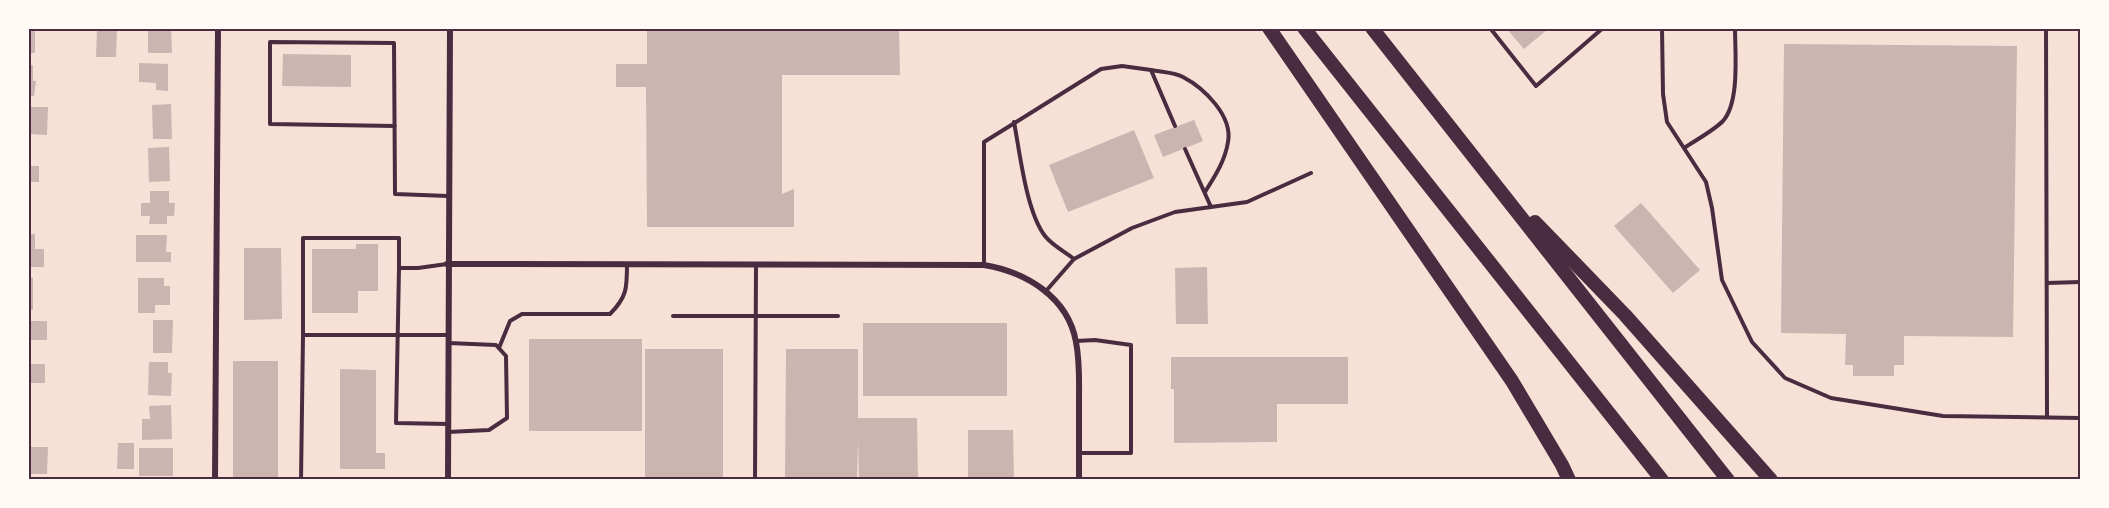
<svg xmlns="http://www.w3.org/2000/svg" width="2109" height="508" viewBox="0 0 2109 508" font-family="'Roboto Condensed',sans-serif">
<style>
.building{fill:#ccb4b1}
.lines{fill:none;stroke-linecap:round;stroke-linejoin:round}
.service{stroke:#4a2c40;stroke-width:4}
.minor{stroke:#4a2c40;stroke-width:6}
.motorway{stroke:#4a2c40;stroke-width:14}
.neatline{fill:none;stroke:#4a2c40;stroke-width:2}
</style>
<rect width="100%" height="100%" fill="#f7e1d7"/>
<!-- building -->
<g class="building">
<rect x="28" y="28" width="7" height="25"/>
<polygon points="97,28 117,28 116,57 96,57"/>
<polygon points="148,28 171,28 172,53 148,53"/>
<polygon points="647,28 899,28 900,75 782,75 782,194 794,189 794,227 647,227 646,87 616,87 616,64 647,64"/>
<polygon points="1506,28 1549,28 1524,49"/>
<polygon points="1784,44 2017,46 2013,337 1904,336 1904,365 1894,365 1894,376 1853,376 1853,365 1845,365 1846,334 1781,333"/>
<polygon points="283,54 351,55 351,87 282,86"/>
<polygon points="139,63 168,64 168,91 156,90 156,83 139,82"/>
<polygon points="28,65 33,65 33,81 36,81 34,96 28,96"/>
<polygon points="171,104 172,139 153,139 152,105"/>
<polygon points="28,107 48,107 47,135 28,134"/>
<polygon points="1194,120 1203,141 1163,157 1154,135"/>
<polygon points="1134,130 1154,178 1068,212 1049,165"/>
<polygon points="169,147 170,181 149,182 148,148"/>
<polygon points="28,148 31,148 31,166 39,166 39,182 28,182"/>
<polygon points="150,191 169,191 169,203 175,203 174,216 167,216 167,224 149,224 150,216 141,216 141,203 150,203"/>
<polygon points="1641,203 1700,270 1673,293 1614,226"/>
<polygon points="28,234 35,234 35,249 44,249 44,267 28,267"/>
<polygon points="136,235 167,235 166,252 171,252 171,262 136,262"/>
<polygon points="356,244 378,244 378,291 358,291 358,313 312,313 312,249 356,249"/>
<polygon points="244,248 281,248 282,319 244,320"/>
<polygon points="1207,267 1208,324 1176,324 1175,268"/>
<rect x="28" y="278" width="5" height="32"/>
<polygon points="138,278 164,278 164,286 170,286 170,305 155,305 155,313 138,313"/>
<polygon points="153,320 173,320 172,353 153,353"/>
<rect x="28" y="321" width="19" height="19"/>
<rect x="863" y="323" width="144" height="73"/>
<rect x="529" y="339" width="113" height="92"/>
<rect x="645" y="349" width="78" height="131"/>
<polygon points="786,349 858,349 858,418 917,418 918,480 859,480 858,439 857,480 785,480"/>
<polygon points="1171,357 1348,357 1348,404 1277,404 1277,442 1174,443 1174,389 1171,389"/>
<rect x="233" y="361" width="45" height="117"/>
<polygon points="149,362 168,362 168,373 172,373 171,396 148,395"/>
<rect x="28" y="364" width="17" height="19"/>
<polygon points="340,369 376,370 376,453 385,453 385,469 340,469"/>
<polygon points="171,405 172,439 142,440 142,419 150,419 149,406"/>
<polygon points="968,430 1013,430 1014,480 968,480"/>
<polygon points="118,443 134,443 134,469 117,469"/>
<polygon points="28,447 48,447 47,474 28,474"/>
<rect x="139" y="448" width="34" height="28"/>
</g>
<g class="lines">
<!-- service -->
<g class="service">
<polyline points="1490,28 1536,86 1603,28"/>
<polyline points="1662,28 1663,94 1667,122 1706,182 1712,208 1722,280 1752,342 1785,378 1831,398 1943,416 2080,418"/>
<polyline points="2046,28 2047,417"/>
<path d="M1151,70C1161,72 1174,72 1183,77C1204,88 1233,116 1228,142C1225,161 1215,176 1205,192"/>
<path d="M1014,122C1020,153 1026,211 1045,236C1052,245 1065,252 1074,259"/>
<polyline points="395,126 270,124 270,42 394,43 395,194 448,196"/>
<path d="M1684,148C1696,140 1713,131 1723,121C1740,102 1735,52 1735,28"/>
<polyline points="1185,149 1211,207"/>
<polyline points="447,264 418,268 399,268 396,423 448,424"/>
<polyline points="984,265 984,142 1101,69 1122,66 1151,70 1175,126"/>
<polyline points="2047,283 2080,282"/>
<polyline points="1046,291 1074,259 1132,228 1175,212 1247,202 1311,173"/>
<polyline points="673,316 838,316"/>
<polyline points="303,335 303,238 399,238 399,268"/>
<polyline points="1076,341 1095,340 1131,345 1131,453 1079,453"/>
<path d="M499,348L510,321L522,314H610C627,297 627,288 627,264"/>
<polyline points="448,432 489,430 507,418 506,356 496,345 448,343"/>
<polyline points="301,480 303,335 448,335"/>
<polyline points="755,480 756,265"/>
</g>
<!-- minor -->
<g class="minor">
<path d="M447,264L984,265C1026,272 1068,297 1076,342C1080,362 1079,382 1079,401C1079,427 1079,453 1079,480"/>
<polyline points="215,480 218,28"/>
<polyline points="448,480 450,28"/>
</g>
<!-- motorway -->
<g class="motorway">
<polyline points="1269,28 1512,381 1562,465 1569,480"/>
<polyline points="1304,28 1662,480"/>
<polyline points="1372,28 1728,480"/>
<polyline points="1535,222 1625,315 1771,480"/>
</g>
</g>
<!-- border -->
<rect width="2109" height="508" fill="none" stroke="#fffaf5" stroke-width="60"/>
<rect x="30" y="30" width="2049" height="448" class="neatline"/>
</svg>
